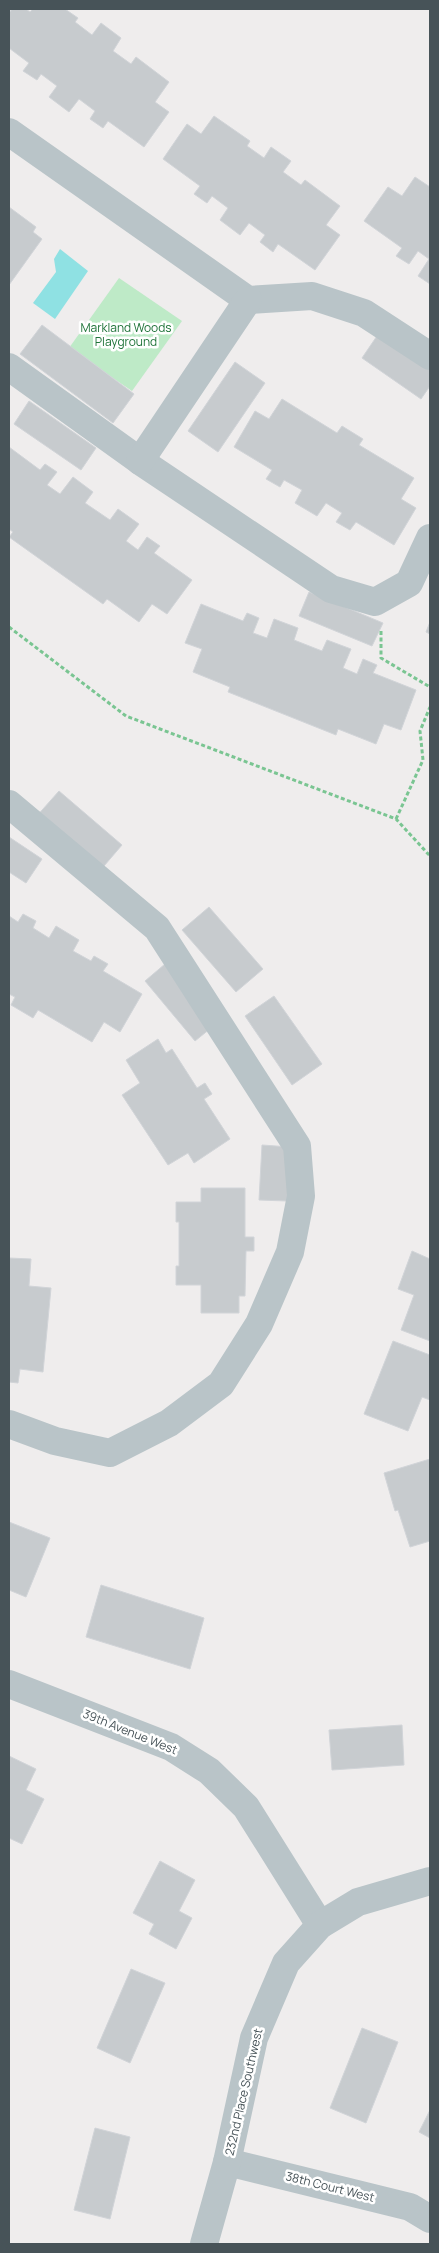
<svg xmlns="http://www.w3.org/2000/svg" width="439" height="2253" viewBox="0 0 439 2253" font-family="Manrope,sans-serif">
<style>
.green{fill:#beeac7}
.water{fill:#8fe1e3}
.building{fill:#c7cbce;stroke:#d1d4d8}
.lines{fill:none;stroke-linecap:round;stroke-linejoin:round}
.path{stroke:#7ac592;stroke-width:3;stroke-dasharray:4 2.5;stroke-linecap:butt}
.minor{stroke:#b9c4c8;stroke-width:28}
.labels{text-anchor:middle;stroke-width:5;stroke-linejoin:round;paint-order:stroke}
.park-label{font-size:12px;fill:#1f7339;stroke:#fff}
.street-label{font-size:12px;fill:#475358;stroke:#fff}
</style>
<rect width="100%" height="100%" fill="#efeded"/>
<!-- green -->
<polygon class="green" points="119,278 182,321 132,391 69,348"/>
<!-- water -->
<polygon class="water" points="60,249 88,271 55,319 33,303 56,272 54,259"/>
<!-- building -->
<g class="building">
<polygon points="12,9 26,9 30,12 33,9 65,9 78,18 75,22 92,35 101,23 121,38 113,51 131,64 136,57 169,82 155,102 169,112 144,147 108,121 103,128 90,119 95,111 79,99 69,112 49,97 57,86 41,74 37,80 23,71 29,63 9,48 9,13"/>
<polygon points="214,116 250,141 247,146 264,158 271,147 291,161 283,172 301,185 305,180 340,206 326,225 340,235 315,270 278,244 273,252 260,242 265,235 249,223 240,235 220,220 228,208 212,196 207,203 194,194 200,186 163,159 187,124 201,134"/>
<polygon points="415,177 430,187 430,284 418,276 429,259 418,251 409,264 396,256 402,248 364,221 388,187 402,196"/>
<polygon points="9,207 36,227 33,232 42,239 9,285"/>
<polygon points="42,325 134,394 113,423 20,354"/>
<polygon points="381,330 430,365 430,386 421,399 362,358"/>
<polygon points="235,362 265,383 218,452 188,431"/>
<polygon points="282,399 337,433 342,426 363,439 359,445 414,478 401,499 416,508 394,545 356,522 350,530 336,522 342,513 326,503 317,516 295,503 302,490 284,480 280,487 266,479 272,470 234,447 255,411 269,419"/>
<polygon points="29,401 96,448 81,470 14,424"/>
<polygon points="9,447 40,470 45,464 57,472 47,485 60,494 73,477 93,492 85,503 110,520 118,509 139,524 126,541 138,550 147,537 160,546 154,553 192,580 167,614 152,604 139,622 107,599 103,604 9,537 13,532 9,529"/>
<polygon points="309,592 383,623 372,646 299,616"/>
<polygon points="201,604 243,621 247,613 259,618 253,633 267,638 274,619 298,628 294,640 322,651 327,640 351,649 343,668 357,674 363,659 377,665 373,673 416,690 401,730 384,724 376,744 338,729 336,735 228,692 230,687 193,672 202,649 185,643"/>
<polygon points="430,622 430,634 426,632"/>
<polygon points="59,791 122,845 98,873 35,818"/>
<polygon points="9,837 42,859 26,883 9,872"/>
<polygon points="209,907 263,969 236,992 182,930"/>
<polygon points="23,914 36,921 33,928 49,938 56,926 79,940 73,951 91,961 94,956 108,964 103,971 142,994 120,1032 104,1022 92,1042 38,1010 33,1018 11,1005 15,997 9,994 9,916 18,922"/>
<polygon points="165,964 216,1024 195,1041 145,981"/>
<polygon points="274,996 322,1064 292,1085 245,1016"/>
<polygon points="158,1039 166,1053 172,1049 197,1088 205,1083 212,1094 204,1099 230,1139 194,1163 188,1153 168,1165 122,1095 140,1083 126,1060"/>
<polygon points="262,1145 290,1147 287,1201 259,1200"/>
<polygon points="201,1188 245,1188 245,1237 254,1237 254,1251 246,1251 245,1296 239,1296 239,1313 201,1313 201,1285 176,1285 176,1266 179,1266 179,1222 176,1222 176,1202 201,1202"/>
<polygon points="412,1251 430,1259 430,1341 401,1330 414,1295 398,1289"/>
<polygon points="9,1258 31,1259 29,1286 51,1288 43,1372 20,1369 18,1383 9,1382"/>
<polygon points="393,1341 430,1355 430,1400 422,1397 408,1431 364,1414"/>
<polygon points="430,1459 430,1541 410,1547 398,1510 395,1511 384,1473"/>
<polygon points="9,1522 50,1538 26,1597 9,1590"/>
<polygon points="101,1585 204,1618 190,1669 86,1637"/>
<polygon points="402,1725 404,1765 332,1770 329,1730"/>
<polygon points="9,1756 36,1769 26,1790 44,1799 22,1844 9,1838"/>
<polygon points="160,1861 195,1880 179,1911 192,1918 176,1949 149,1934 154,1924 133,1913"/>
<polygon points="131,1969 165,1983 130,2063 97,2048"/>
<polygon points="362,2028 398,2042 366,2123 330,2108"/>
<polygon points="430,2110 430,2138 419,2132"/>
<polygon points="95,2128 130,2137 110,2219 74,2210"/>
</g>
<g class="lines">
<!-- path -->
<g class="path">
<polyline points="9,627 126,716 396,819 430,856"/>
<polyline points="381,631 381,658 430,687"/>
<polyline points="396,819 423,760 420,731 430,707"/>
</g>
<!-- minor -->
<g class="minor">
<polyline points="9,132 248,300 312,296 364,313 430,356"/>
<polyline points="9,367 140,461 331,589 375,602 409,583 430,538"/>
<polyline points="140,461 248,300"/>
<polyline points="9,804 157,928 297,1146 301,1196 290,1252 259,1324 221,1384 169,1423 110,1453 55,1441 9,1424"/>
<polyline points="9,1684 171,1747 209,1771 246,1807 320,1925"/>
<polyline points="227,2162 410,2207 430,2219"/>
<polyline points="204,2244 227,2162 254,2038 286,1963 320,1925 358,1902 430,1881"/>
</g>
</g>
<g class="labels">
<!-- park labels -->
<g class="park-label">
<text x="126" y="332">Markland Woods<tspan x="126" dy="14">Playground</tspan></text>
</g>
<!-- street labels -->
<g class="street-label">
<text transform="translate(130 1732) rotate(22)" y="4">39th Avenue West</text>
<text transform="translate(244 2092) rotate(-77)" y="4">232nd Place Southwest</text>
<text transform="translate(330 2187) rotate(14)" y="4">38th Court West</text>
</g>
</g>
<!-- border -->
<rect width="439" height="2253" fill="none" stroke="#475358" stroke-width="20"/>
</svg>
